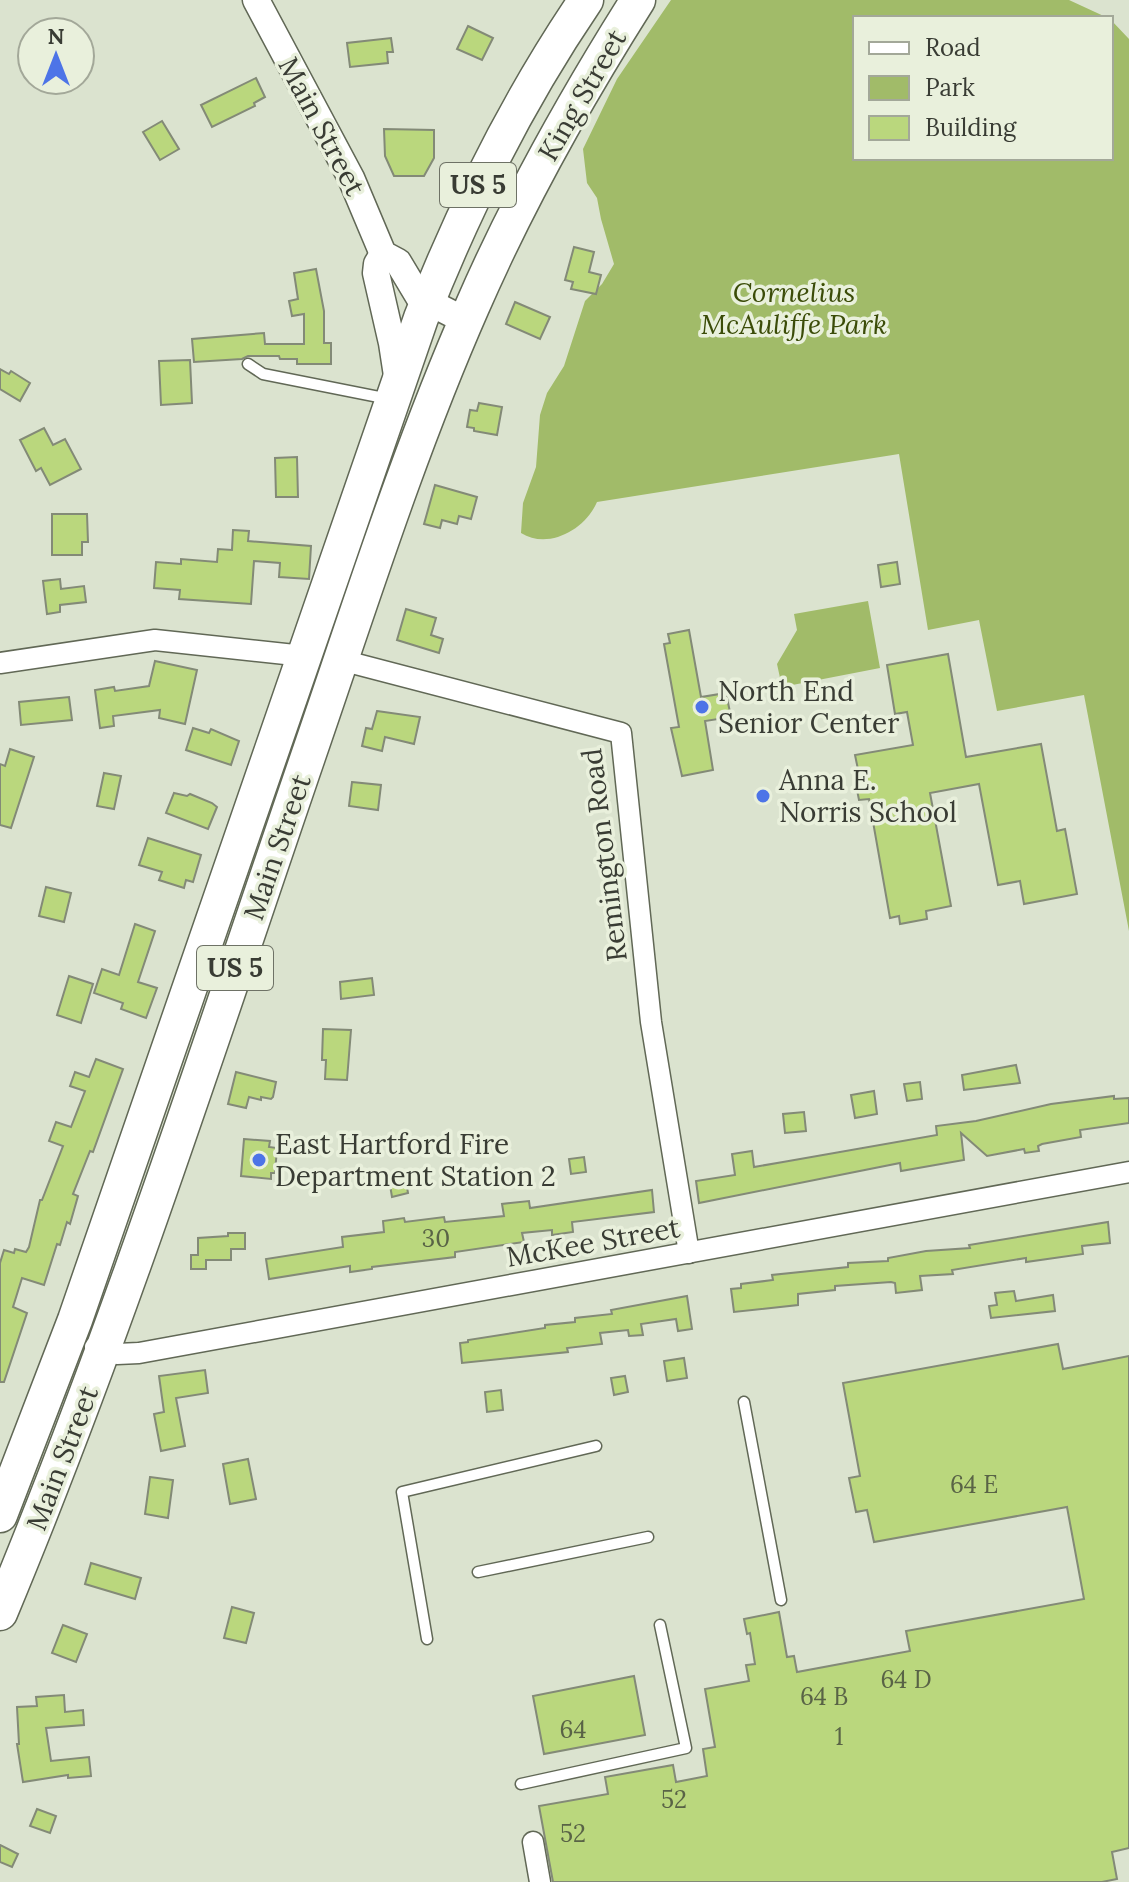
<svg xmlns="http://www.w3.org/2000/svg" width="1129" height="1882" viewBox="0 0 1129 1882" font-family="Lora,serif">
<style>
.green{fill:#a1bb69}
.building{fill:#bad77d;stroke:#838a77;stroke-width:2}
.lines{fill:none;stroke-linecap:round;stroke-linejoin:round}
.service-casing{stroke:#616856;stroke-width:13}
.minor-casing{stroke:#616856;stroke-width:23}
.tertiary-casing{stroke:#616856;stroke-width:29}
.trunk-casing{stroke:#616856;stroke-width:37}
.service{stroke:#fff;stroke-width:10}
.minor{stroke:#fff;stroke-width:20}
.tertiary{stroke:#fff;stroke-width:26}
.trunk{stroke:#fff;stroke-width:34}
.poi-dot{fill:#4d74e7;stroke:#e9f0dc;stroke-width:3}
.labels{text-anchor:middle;stroke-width:7;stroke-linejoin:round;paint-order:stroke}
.number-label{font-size:24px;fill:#596346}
.shield{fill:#e9f0dc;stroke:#6e7266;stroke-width:2}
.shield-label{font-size:26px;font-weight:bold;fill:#393c34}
.street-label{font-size:28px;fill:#393c34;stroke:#e9f0dc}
.park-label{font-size:28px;font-style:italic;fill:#3b4c08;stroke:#e9f0dc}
.poi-label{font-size:28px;fill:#393c34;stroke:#e9f0dc;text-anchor:start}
</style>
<rect width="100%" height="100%" fill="#dbe3cf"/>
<!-- green -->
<g class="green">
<path d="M671,0H1069L1108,18H855V158H1111V20L1129,39V931L1084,695L997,711L979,620L928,630L899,454L597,502C585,530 548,550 521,533L523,503L536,467L540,415L547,393L564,366L585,301L602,284L614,264L601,219L597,198L587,183L583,149L617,79Z"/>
<polygon points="868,601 880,668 782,687 777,664 797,630 794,614"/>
</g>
<!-- building -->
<g class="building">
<polygon points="468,26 493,38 482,60 457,49"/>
<polygon points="391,38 393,52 387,52 388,63 350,67 347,43"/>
<polygon points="256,78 265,97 254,103 255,106 212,127 201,105"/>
<polygon points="162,121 179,149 160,160 143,132"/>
<polygon points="384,129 434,130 434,158 424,176 394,176 385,156"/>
<polygon points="574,247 594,252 589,272 601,275 596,294 571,289 573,282 565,280"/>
<polygon points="316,269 324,311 324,343 331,343 331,364 297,364 297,359 280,359 279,356 248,356 242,359 194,362 192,339 264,333 265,344 304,344 304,314 292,316 289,301 298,299 294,273"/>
<polygon points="515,302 550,317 540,339 506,324"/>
<polygon points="190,360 192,403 161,405 159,361"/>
<polygon points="0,369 9,374 11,371 30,383 20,401 0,389"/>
<polygon points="479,403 502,407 497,435 474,431 474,428 467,427 470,410 477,411"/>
<polygon points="44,428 53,445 65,439 81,469 50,485 41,468 36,471 20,440"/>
<polygon points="297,457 298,497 276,497 275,458"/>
<polygon points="435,485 477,497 471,519 459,516 457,524 442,520 440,528 424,524"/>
<polygon points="52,514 87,514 88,542 82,542 82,555 52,555"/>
<polygon points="233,530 249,531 248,541 311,546 309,579 279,577 280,563 254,561 251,604 179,599 180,590 154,588 156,562 181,564 181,559 217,562 218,549 232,550"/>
<polygon points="897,562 900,584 881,587 878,565"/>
<polygon points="60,579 61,589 84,586 86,602 60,605 60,612 47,614 43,581"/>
<polygon points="406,609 436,618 431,635 443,639 439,653 397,640"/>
<polygon points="689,630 701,697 726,693 731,717 705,721 713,770 682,776 671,728 679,727 664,644 670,643 668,634"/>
<polygon points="948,654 966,757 1041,744 1057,831 1065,829 1077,894 1024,904 1020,881 998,885 979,784 930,793 951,906 926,911 927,919 900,924 899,916 890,918 869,799 859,800 855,780 860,779 855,755 913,745 907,712 895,714 887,665"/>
<polygon points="155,661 197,670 185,724 159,718 160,710 113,716 114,726 100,728 95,690 114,687 115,691 149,686"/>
<polygon points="69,697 72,720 21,725 19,702"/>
<polygon points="377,711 420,717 414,744 385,737 382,751 362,746 366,728 372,729"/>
<polygon points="193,728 209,733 211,729 239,741 231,765 186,750"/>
<polygon points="10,749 34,757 11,828 0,825 0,764 5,766"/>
<polygon points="104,773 121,776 114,809 97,806"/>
<polygon points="352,782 381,785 378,810 349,806"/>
<polygon points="174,793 187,796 190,794 212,803 217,807 208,829 166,813"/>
<polygon points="148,838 201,855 193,882 186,880 184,888 159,880 162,872 139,865"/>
<polygon points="46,887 71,893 64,922 39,916"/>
<polygon points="135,924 155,931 138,982 157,988 146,1018 121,1009 123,1003 94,993 102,969 119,975"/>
<polygon points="69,976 93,984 81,1023 57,1015"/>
<polygon points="372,978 374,995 341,999 340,982"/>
<polygon points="323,1029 351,1030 347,1080 325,1079 326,1060 322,1060"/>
<polygon points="96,1059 123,1069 93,1152 90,1151 73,1194 78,1196 70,1224 67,1222 60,1245 57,1244 44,1285 22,1278 13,1307 27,1313 4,1382 0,1382 0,1263 4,1250 14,1253 15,1249 26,1252 29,1247 40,1200 42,1200 63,1146 49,1141 56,1122 71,1127 85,1091 70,1086 75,1072 89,1077"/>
<polygon points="1016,1065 1020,1083 964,1090 962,1075"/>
<polygon points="236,1072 276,1082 273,1097 271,1099 261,1097 261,1100 249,1097 246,1108 228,1104"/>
<polygon points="920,1082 922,1099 907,1101 904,1084"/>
<polygon points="874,1091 877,1114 855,1118 851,1095"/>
<polygon points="1114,1096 1114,1099 1129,1098 1129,1123 1080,1130 1081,1137 1042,1144 1038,1146 1039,1151 1025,1153 1024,1149 987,1156 961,1133 964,1160 901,1171 900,1163 699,1203 696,1181 735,1175 732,1154 752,1151 754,1167 783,1162 937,1135 936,1126 976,1121 1051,1104"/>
<polygon points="804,1112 806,1131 785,1133 783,1114"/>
<polygon points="244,1139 270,1141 269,1147 277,1148 275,1173 271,1173 271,1179 241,1176"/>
<polygon points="584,1157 586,1172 571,1174 569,1159"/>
<polygon points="405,1176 408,1193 392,1197 389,1179"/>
<polygon points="652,1190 654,1212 572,1222 573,1232 552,1235 552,1230 522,1233 524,1242 455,1252 455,1257 372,1267 372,1269 350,1272 350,1266 269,1279 266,1259 343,1247 342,1237 384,1232 383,1221 404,1218 405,1222 444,1217 445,1222 504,1216 502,1204 529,1201 530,1208"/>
<polygon points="1108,1222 1110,1243 1082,1246 1083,1254 1026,1262 1026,1258 952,1270 953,1274 920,1276 922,1290 896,1293 895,1283 891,1282 835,1286 835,1290 798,1294 798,1305 734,1312 731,1289 741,1288 741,1284 773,1280 772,1275 848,1267 848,1263 888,1261 888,1258 926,1251 970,1248 969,1245"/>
<polygon points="228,1233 245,1233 245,1249 231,1249 231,1260 206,1260 206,1269 191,1269 191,1255 198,1255 198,1238 228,1236"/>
<polygon points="1014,1291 1016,1301 1053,1295 1055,1311 991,1318 989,1306 997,1305 995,1293"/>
<polygon points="687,1296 692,1329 678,1331 676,1319 641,1324 643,1335 629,1336 628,1330 600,1333 602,1344 567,1348 568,1352 462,1363 460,1343 468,1342 468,1340 545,1328 545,1325 575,1322 575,1318 612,1314 611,1310"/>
<polygon points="1058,1344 1063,1369 1129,1356 1129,1848 1112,1852 1117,1879 1102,1882 553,1882 539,1806 608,1794 605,1777 673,1765 676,1782 707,1776 703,1749 715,1747 705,1689 749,1681 746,1665 755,1664 750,1633 747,1634 744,1619 779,1612 787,1657 794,1656 797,1672 910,1651 906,1631 1084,1599 1067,1507 874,1542 867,1510 856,1512 849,1478 860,1476 843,1383"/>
<polygon points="684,1358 687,1378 667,1381 664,1361"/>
<polygon points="205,1370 208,1393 176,1398 185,1446 161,1451 154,1414 164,1412 159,1376"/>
<polygon points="625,1376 628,1392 614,1395 611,1378"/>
<polygon points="501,1390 503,1410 487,1412 485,1392"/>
<polygon points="248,1459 256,1499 230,1504 223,1464"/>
<polygon points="150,1477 173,1480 168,1518 145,1514"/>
<polygon points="91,1563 141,1578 135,1599 85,1584"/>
<polygon points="232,1607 254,1613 246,1643 224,1638"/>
<polygon points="63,1625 87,1634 76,1662 52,1653"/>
<polygon points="634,1676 645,1735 544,1754 533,1696"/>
<polygon points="64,1695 65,1712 83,1710 84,1725 46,1728 51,1761 89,1757 91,1776 68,1778 68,1775 23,1782 17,1744 19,1744 17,1707 37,1706 36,1697"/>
<polygon points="37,1809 56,1816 50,1833 30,1826"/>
<polygon points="0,1845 18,1854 12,1867 0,1862"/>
</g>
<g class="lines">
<!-- service casing -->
<g class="service-casing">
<g id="service">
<polyline points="248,364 263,374 389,399"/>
<polyline points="744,1402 781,1600"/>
<polyline points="478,1572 648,1537"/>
<polyline points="427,1639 402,1492 596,1446"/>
<polyline points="521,1784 686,1748 660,1625"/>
</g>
</g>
<!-- minor casing -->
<g class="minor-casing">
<g id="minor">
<polyline points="341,660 621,733 651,1022 689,1253"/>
<polyline points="0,663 155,640 304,656"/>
<polyline points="95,1347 117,1354 139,1353 1129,1172"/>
<polyline points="533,1842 540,1882"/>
</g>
</g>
<!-- tertiary casing -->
<g class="tertiary-casing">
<g id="tertiary">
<polyline points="256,0 351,178 383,254 398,262 419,297 466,321"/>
<polyline points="383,254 377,264 376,273 392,343 398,382"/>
</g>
</g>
<!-- trunk casing -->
<g class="trunk-casing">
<g id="trunk">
<path d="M0,1515L75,1320L421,318C465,206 518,100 586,0"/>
<path d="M0,1613C119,1328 213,1033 313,742C363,596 410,448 472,307C518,201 576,98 638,0"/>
</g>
</g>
<!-- service -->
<use href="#service" class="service"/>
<!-- minor -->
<use href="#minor" class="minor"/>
<!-- tertiary -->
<use href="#tertiary" class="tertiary"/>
<!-- trunk -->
<use href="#trunk" class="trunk"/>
</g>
<!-- markers -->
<g class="poi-dot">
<circle cx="702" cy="707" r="8"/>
<circle cx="763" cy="796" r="8"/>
<circle cx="259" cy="1160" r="8"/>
</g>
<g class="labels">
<!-- number labels -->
<g class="number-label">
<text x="436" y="1247">30</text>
<text x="974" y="1493">64 E</text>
<text x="906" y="1688">64 D</text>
<text x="824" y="1705">64 B</text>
<text x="573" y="1738">64</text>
<text x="839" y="1745">1</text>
<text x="674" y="1808">52</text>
<text x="573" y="1842">52</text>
</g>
<!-- shield labels -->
<g class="shield">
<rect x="440" y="163" width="76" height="44" rx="6"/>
<rect x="197" y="946" width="76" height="44" rx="6"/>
</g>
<g class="shield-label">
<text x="478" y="194">US 5</text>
<text x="235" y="977">US 5</text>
</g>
<!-- street labels -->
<g class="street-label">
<text transform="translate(582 95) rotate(-60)" y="10">King Street</text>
<text transform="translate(322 126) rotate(62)" y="10">Main Street</text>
<text transform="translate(277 847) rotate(-71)" y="10">Main Street</text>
<text transform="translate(604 855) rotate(-97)" y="10">Remington Road</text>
<text transform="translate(593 1242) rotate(-10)" y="10">McKee Street</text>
<text transform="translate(62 1458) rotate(-69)" y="10">Main Street</text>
</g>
<!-- park labels -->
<g class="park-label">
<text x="794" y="302">Cornelius<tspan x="794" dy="32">McAuliffe Park</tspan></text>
</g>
<!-- poi labels -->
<g class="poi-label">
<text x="718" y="701">North End<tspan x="718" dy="32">Senior Center</tspan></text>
<text x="779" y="790">Anna E.<tspan x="779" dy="32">Norris School</tspan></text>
<text x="275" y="1154">East Hartford Fire<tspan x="275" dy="32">Department Station 2</tspan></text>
</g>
</g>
<!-- legend -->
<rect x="853" y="16" width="260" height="144" fill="#e9f0dc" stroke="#a3a899" stroke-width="2"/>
<rect x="869" y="42" width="40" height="12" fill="#ffffff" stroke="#a3a899" stroke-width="2"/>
<text x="925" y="56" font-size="24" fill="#393c34">Road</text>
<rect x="869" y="76" width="40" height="24" fill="#a1bb69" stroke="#a3a899" stroke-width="2"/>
<text x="925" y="96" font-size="24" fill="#393c34">Park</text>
<rect x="869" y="116" width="40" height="24" fill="#bad77d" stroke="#a3a899" stroke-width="2"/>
<text x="925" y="136" font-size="24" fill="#393c34">Building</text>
<!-- north arrow -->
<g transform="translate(56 56)"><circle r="38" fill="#e9f0dc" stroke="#a3a899" stroke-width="2"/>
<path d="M0-6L14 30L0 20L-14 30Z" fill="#4d74e7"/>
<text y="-12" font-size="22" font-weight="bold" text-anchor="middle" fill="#393c34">N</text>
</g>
</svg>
